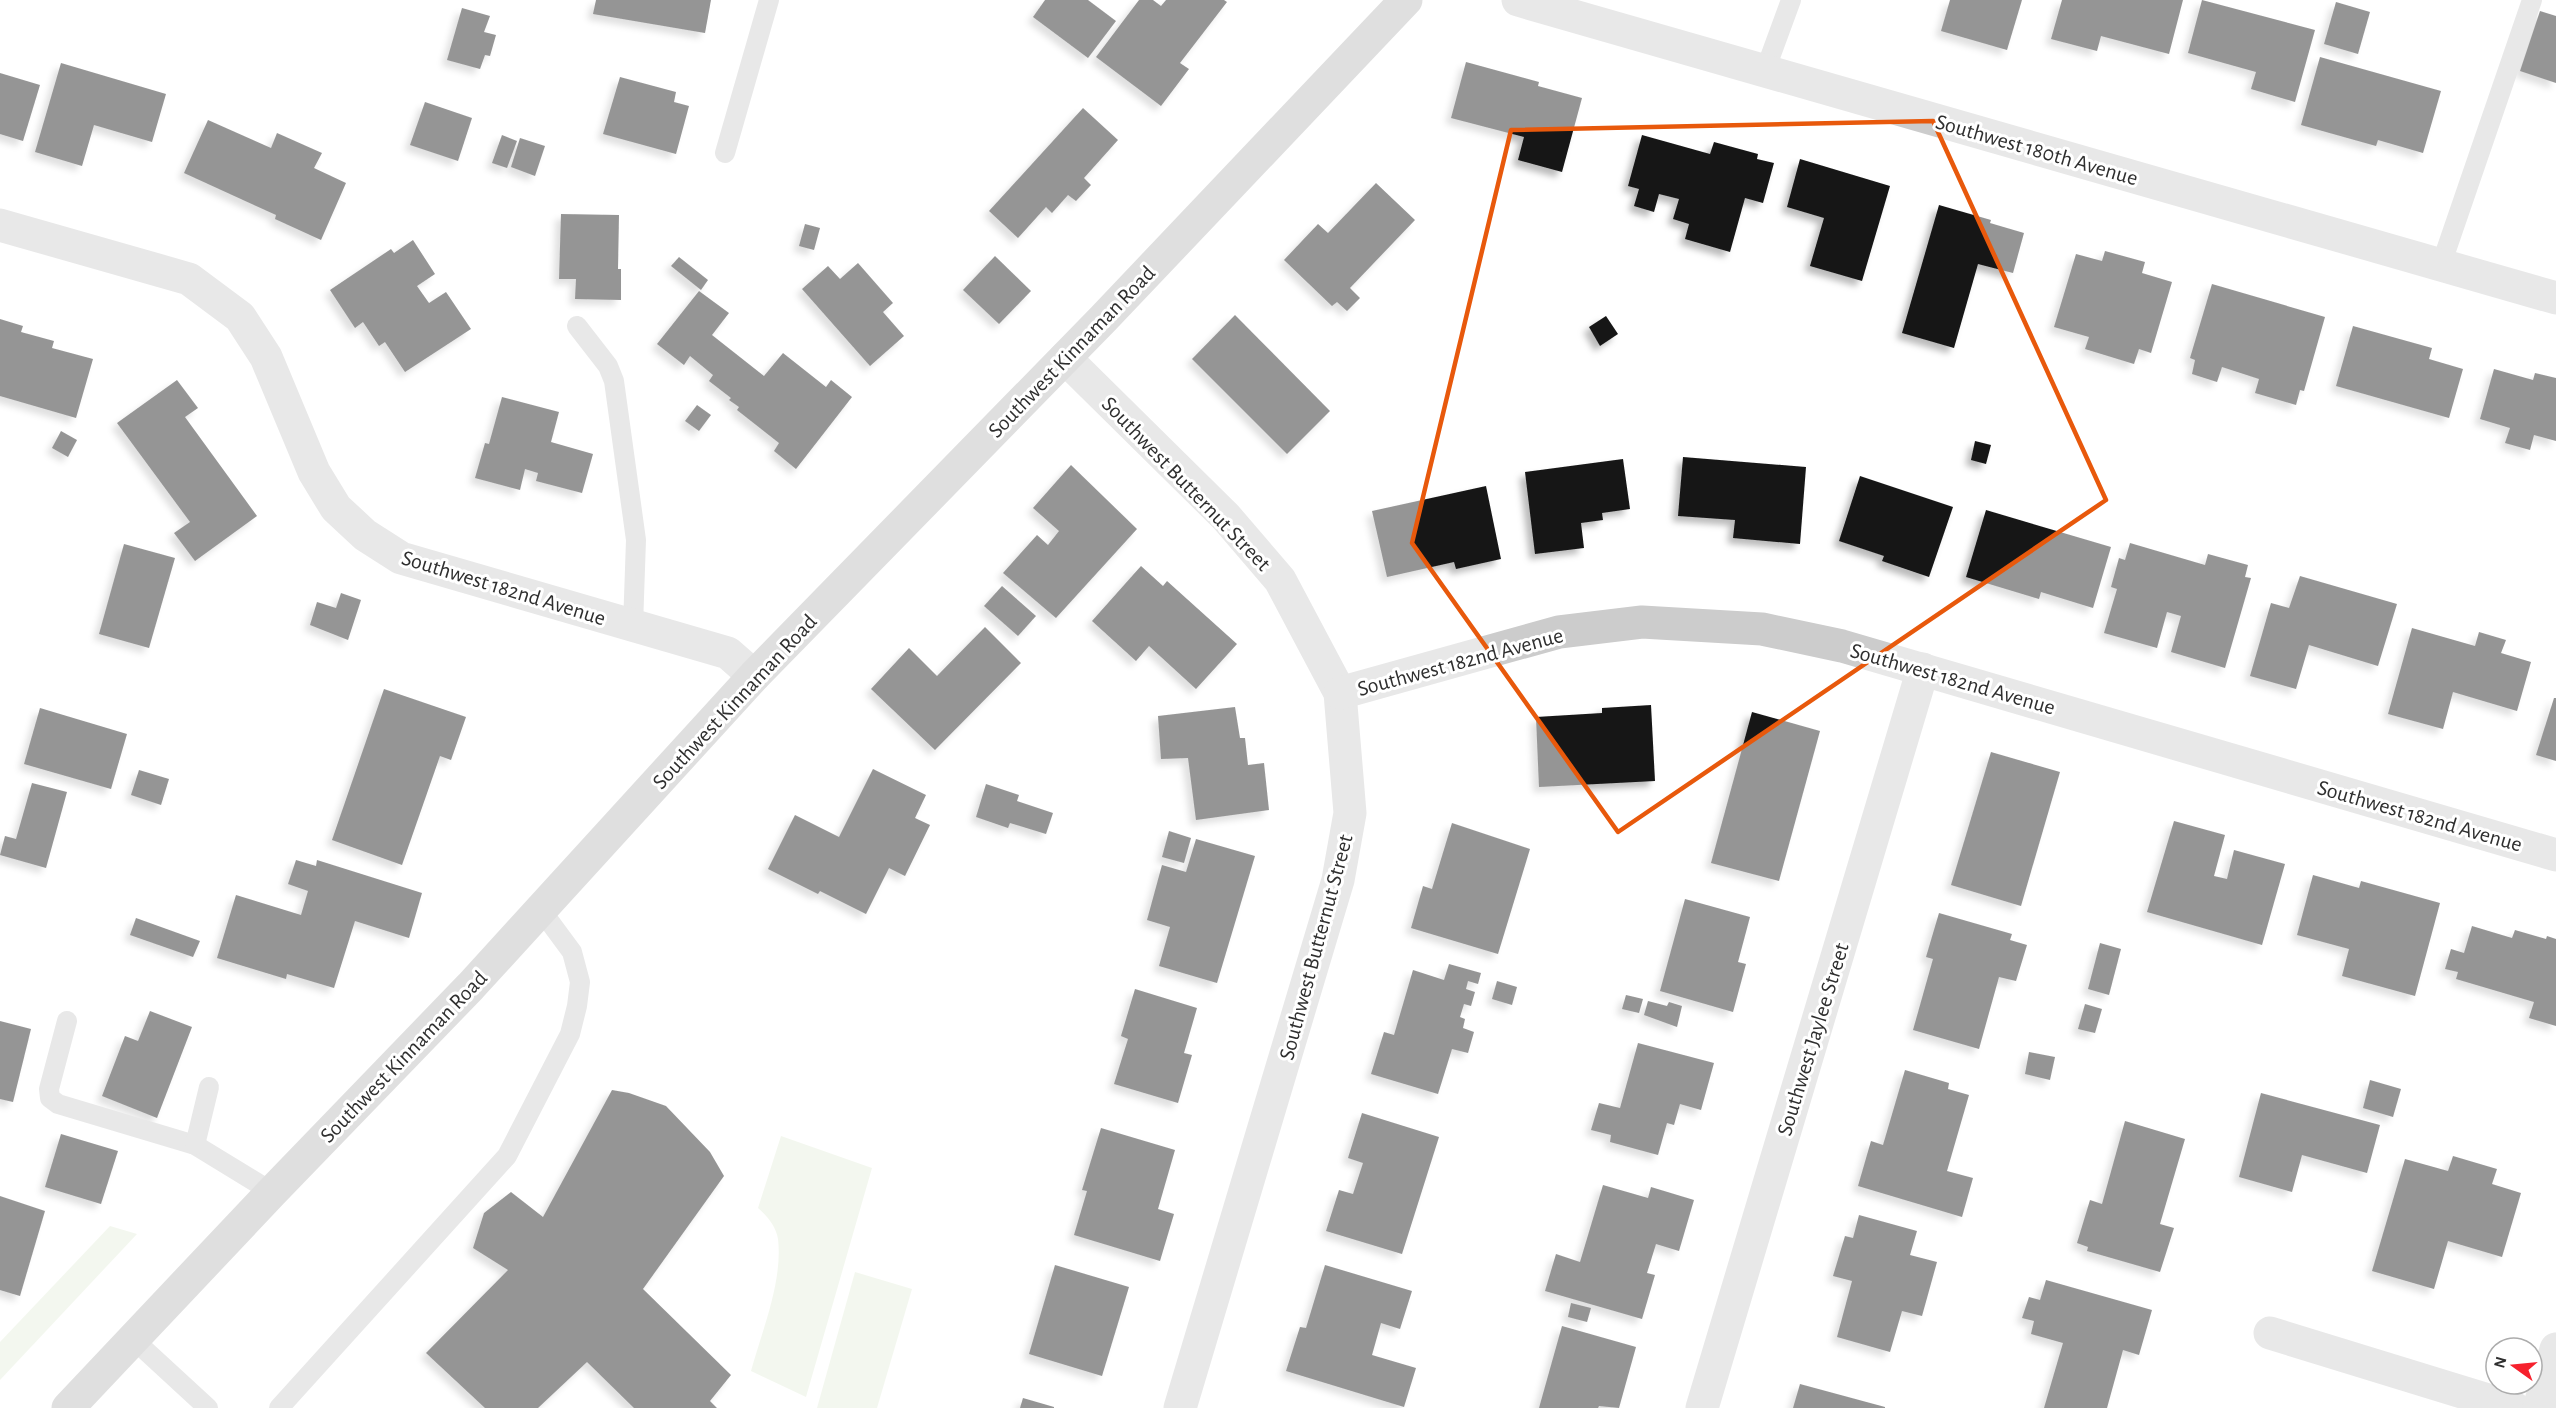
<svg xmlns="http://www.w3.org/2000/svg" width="2556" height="1408" viewBox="0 0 2556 1408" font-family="'Alegreya Sans',sans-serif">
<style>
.green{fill:#e5eedb}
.building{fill:#161616;filter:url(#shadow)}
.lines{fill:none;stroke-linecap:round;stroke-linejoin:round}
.service{stroke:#ccc;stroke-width:20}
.minor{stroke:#ccc;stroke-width:33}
.secondary{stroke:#b9b9b9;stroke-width:33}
.marked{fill:none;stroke:#e8590c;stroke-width:4.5;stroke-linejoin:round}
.labels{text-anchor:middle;stroke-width:6;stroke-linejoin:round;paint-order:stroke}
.street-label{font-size:22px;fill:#2f2f2f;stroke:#fff}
</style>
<defs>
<filter id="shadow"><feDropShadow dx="-5.5" dy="5.5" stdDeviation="3" flood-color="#0004"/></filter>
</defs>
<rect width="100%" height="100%" fill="#fff"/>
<!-- green -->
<g class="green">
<path d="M781,1136L872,1168L806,1397L751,1371C762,1331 783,1281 778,1239C776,1226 767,1216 758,1208Z"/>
<polygon points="110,1226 137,1234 0,1380 0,1342"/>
<polygon points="855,1272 912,1289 877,1408 817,1408"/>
</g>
<!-- building -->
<g class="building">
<polygon points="596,0 711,0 705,33 593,14"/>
<polygon points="1045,0 1088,0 1116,21 1088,58 1033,17"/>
<polygon points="1139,0 1153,0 1161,6 1166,0 1224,0 1227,2 1180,63 1189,69 1161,106 1096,57"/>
<polygon points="1950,0 2022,0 2007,50 1941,31"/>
<polygon points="2062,0 2183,0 2169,54 2101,36 2097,51 2051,39"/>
<polygon points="2202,0 2315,30 2295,102 2251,89 2256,72 2188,53"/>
<polygon points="2336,2 2370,12 2358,54 2324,44"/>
<polygon points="462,8 490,16 484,32 496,35 490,56 485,55 480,69 447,60"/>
<polygon points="2540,11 2556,16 2556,83 2520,71"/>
<polygon points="2320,57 2441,91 2423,153 2378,140 2376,146 2301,125"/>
<polygon points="1466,62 1539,82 1538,86 1582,98 1562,172 1518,160 1524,137 1451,118"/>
<polygon points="61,63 166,94 152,142 94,125 82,166 35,152"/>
<polygon points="0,73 40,85 23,141 0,134"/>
<polygon points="620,77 676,92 674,102 689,106 676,154 603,134"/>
<polygon points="425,102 472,118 458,161 410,145"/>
<polygon points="1083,108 1118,140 1084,178 1091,185 1076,201 1068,195 1052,213 1046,207 1018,238 989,211"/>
<polygon points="208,120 271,148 277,133 322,153 314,168 346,183 321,240 275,219 276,215 184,173"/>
<polygon points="502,135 517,141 507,168 492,163"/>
<polygon points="1642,135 1710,154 1714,142 1758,154 1757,159 1774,163 1763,203 1745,198 1730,252 1685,239 1689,224 1673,219 1679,199 1659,194 1654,212 1634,206 1639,189 1628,186"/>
<polygon points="520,138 545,146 535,176 511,167"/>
<polygon points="1800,159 1890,186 1862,281 1810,266 1824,218 1787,207"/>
<polygon points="1376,183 1415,220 1350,288 1360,298 1347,311 1337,302 1332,306 1284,260 1318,224 1328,233"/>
<polygon points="1939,205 1991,220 1990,223 2024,233 2013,273 1978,264 1954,348 1902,333"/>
<polygon points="561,214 619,215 618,269 621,269 621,300 575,299 576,279 559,279"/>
<polygon points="805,224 820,228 814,250 799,246"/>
<polygon points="413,240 435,274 417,286 429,303 446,292 471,329 405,372 385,342 379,346 363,322 355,328 330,290 391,249 394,253"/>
<polygon points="2105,251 2145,262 2142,273 2172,282 2151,353 2139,349 2134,364 2085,349 2089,337 2054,327 2076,254 2102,261"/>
<polygon points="995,256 1031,291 999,324 963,290"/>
<polygon points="679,257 708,280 701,290 671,266"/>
<polygon points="858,263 893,303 883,312 904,336 870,366 802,289 828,266 840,279"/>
<polygon points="2212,284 2325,317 2304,391 2300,390 2296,405 2255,393 2259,379 2222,367 2217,382 2192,374 2195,360 2190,358"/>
<polygon points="699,291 729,313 712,335 764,376 783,353 826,387 831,380 852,397 796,469 774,451 779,443 737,410 739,407 729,400 731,398 709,381 713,375 690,356 684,365 657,344"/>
<polygon points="1235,315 1330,411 1287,454 1192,359"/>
<polygon points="1606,316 1618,334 1600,346 1589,327"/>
<polygon points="0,319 23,326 21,332 54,341 52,348 93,359 76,418 0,396"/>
<polygon points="2353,326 2432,348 2429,359 2463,369 2449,418 2336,386"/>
<polygon points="2494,369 2533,380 2535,373 2556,378 2556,441 2534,435 2530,450 2505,443 2510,428 2480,419"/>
<polygon points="177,380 198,408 185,417 257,516 195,561 174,533 190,522 117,423"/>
<polygon points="502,397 559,412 551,442 593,454 582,493 536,481 538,473 525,469 520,490 475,478 485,443 489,444"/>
<polygon points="697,405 711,415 699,431 685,421"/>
<polygon points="61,431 77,440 68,457 52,448"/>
<polygon points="1975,441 1991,445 1986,464 1971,460"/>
<polygon points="1683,457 1806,467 1800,544 1733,538 1735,520 1678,516"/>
<polygon points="1623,459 1630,509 1602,513 1603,520 1581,523 1584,548 1535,554 1525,472"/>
<polygon points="1071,465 1137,529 1056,618 1003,573 1037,535 1048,545 1059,531 1033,508"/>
<polygon points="1860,476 1953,507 1929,577 1882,561 1884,556 1839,541"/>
<polygon points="1486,486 1501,559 1456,569 1454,562 1387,577 1372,511"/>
<polygon points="1986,510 2111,547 2093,608 2041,592 2039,599 1966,577"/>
<polygon points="2130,543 2205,565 2208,554 2248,565 2245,577 2251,578 2225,668 2171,652 2181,616 2167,612 2157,648 2104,633 2117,589 2111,587 2119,558 2125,560"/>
<polygon points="124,544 175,558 149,648 99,634"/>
<polygon points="1141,566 1163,586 1167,581 1237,644 1196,689 1149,646 1136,661 1092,621"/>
<polygon points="2300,576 2397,604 2378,666 2309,645 2296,689 2250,676 2271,603 2289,608"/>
<polygon points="1002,586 1036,616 1018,636 984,606"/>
<polygon points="341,593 361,600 348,640 310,625 317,602 336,608"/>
<polygon points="985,627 1021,663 935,750 871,689 909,648 937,676"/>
<polygon points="2412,628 2475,646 2479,632 2506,640 2501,653 2531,662 2517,711 2453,692 2443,729 2388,714"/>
<polygon points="384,689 466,717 451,760 440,756 402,865 332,840"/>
<polygon points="2554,698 2556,698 2556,761 2536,755"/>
<polygon points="1651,705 1655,781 1539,787 1536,717 1602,713 1602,708"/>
<polygon points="1235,707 1240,738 1245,738 1248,765 1264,763 1269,810 1196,820 1188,758 1161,759 1158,716"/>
<polygon points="40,708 127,734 111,789 24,764"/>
<polygon points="1752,712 1820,731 1779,881 1711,863"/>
<polygon points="1991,752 2060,772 2021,906 1951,885"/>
<polygon points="873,769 926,795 915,818 930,825 905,876 889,868 866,914 820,891 818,894 768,869 795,815 839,837"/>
<polygon points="139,770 169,779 161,805 131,795"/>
<polygon points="32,783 67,792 46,868 0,855 5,836 16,839"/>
<polygon points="986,784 1019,795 1017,801 1053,813 1046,834 1010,823 1008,828 976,817"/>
<polygon points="2174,821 2225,835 2214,876 2227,879 2234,850 2285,864 2262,945 2147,912"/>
<polygon points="1452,823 1530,849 1498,954 1411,928 1423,886 1432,889"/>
<polygon points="1169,831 1191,838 1184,863 1162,857"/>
<polygon points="1196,839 1255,856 1217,983 1159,966 1170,927 1147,920 1162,865 1186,872"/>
<polygon points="296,860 316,866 317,860 422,893 409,938 355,921 334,988 287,974 286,979 217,958 236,895 301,915 308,891 288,884"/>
<polygon points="2313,875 2359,888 2361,881 2440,903 2415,996 2342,976 2349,949 2297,935"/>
<polygon points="1685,899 1750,917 1738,962 1746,964 1733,1012 1660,991"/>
<polygon points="1939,913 2012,934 2010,940 2027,945 2016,981 1999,977 1979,1049 1913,1030 1933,959 1926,957"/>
<polygon points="136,918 200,941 193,957 130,935"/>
<polygon points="2472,926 2512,938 2515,930 2546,939 2547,936 2556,939 2556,1026 2529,1018 2534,1002 2456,979 2458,972 2445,969 2451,949 2464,953"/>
<polygon points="2100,943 2121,949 2109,995 2088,989"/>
<polygon points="1449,964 1481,973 1478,984 1468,981 1466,989 1475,992 1471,1006 1464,1004 1460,1017 1465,1019 1463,1028 1474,1032 1468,1053 1452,1049 1438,1094 1371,1074 1384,1032 1394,1035 1413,970 1444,980"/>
<polygon points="1497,981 1517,987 1512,1005 1492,999"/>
<polygon points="1135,989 1197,1008 1184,1053 1192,1055 1178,1103 1114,1084 1128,1039 1121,1036"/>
<polygon points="1626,995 1643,999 1639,1013 1622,1009"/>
<polygon points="1648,1001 1667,1006 1669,1002 1682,1006 1677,1027 1644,1015"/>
<polygon points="2085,1004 2102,1009 2095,1033 2078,1029"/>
<polygon points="150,1011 192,1027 157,1118 102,1096 125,1036 138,1041"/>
<polygon points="0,1021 31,1029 13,1102 0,1099"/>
<polygon points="1638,1043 1714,1063 1701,1110 1680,1104 1674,1125 1667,1123 1658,1155 1610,1142 1611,1135 1591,1130 1599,1103 1620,1108"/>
<polygon points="2029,1052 2055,1057 2050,1080 2025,1074"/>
<polygon points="1905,1070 1949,1083 1948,1089 1969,1095 1947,1171 1973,1178 1962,1217 1858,1186 1871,1141 1883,1145"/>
<polygon points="2370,1080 2401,1089 2393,1117 2363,1108"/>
<polygon points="612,1090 629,1093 666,1106 710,1152 724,1176 643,1289 731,1375 710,1401 717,1408 634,1408 587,1362 538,1408 485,1408 426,1353 508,1270 473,1248 484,1213 511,1192 543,1217"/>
<polygon points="2261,1093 2380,1125 2367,1173 2302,1155 2292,1192 2239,1177"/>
<polygon points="1362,1113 1439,1137 1402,1254 1326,1231 1339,1190 1353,1194 1363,1163 1348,1158"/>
<polygon points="2125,1121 2185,1139 2160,1224 2174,1228 2160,1272 2087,1251 2088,1247 2077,1243 2090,1200 2102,1204"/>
<polygon points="1101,1128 1175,1150 1158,1209 1174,1214 1160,1261 1074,1235 1087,1191 1082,1190"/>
<polygon points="61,1134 118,1151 101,1204 45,1187"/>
<polygon points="2453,1156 2497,1169 2492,1184 2521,1193 2502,1257 2448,1241 2434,1289 2372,1271 2405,1159 2448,1171"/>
<polygon points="1603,1185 1648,1198 1651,1187 1694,1200 1679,1251 1656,1244 1647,1273 1655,1275 1642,1319 1545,1291 1556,1254 1580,1262"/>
<polygon points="0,1196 45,1211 20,1296 0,1290"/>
<polygon points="1859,1215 1917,1231 1910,1255 1937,1262 1922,1316 1902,1311 1890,1352 1837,1337 1852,1281 1833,1276 1845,1236 1853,1238"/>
<polygon points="1055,1265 1129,1287 1102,1376 1029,1354"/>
<polygon points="1325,1265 1412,1291 1400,1329 1381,1323 1372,1355 1416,1368 1404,1407 1286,1371 1300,1327 1306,1328"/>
<polygon points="2046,1280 2152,1310 2139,1355 2123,1350 2107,1408 2044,1408 2063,1343 2031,1334 2034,1321 2022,1318 2029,1297 2040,1300"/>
<polygon points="1571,1303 1591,1308 1587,1322 1568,1317"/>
<polygon points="1562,1326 1636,1347 1619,1408 1599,1406 1598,1408 1539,1408"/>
<polygon points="1800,1384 1885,1407 1885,1408 1793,1408"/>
<polygon points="1023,1398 1054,1407 1054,1408 1020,1408"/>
</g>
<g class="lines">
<!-- service -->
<g class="service">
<polyline points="1765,71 1791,0"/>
<polyline points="725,153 769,0"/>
<polyline points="2441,265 2532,0"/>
<polyline points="577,326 608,366 614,381 636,540 633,626"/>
<polyline points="67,1021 49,1089 50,1098 58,1104 195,1145 272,1192"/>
<polyline points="195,1145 209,1087"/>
<polyline points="133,1339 208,1408"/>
<polyline points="279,1408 507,1156 570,1034 577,1006 580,982 572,952 541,910"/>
</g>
<!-- minor -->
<g class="minor">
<polyline points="1518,0 2556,298"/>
<polyline points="0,225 189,279 240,317 266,357 314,472 336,508 365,535 401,558 728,653 754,676"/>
<polyline points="1065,358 1226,517 1280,580 1340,693 1350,813 1338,880 1180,1408"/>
<polyline points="1340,693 1559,632 1642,622 1762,629 1842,646 2556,855"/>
<polyline points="2270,1333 2514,1408"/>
<polyline points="1702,1408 1923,669"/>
<polyline points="2539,1408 2556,1349"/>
</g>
<!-- secondary -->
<polyline class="secondary" points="68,1408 272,1192 471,986 754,676 1103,319 1406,0"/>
</g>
<!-- marked area -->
<path d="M0 0H2556V1408H0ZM1933,121L2106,500L1618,832L1412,543L1511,130Z" fill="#fff" fill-opacity=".55" fill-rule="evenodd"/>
<path class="marked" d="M1933,121L2106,500L1618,832L1412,543L1511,130Z"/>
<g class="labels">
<!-- street labels -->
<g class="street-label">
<text transform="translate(2037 149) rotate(16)" y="8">Southwest 180th Avenue</text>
<text transform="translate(1071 351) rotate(-46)" y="8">Southwest Kinnaman Road</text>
<text transform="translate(1187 483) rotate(46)" y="8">Southwest Butternut Street</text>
<text transform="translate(504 587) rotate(17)" y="8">Southwest 182nd Avenue</text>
<text transform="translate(1460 661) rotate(-15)" y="8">Southwest 182nd Avenue</text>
<text transform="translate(1953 678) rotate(16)" y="8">Southwest 182nd Avenue</text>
<text transform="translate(734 701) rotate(-47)" y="8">Southwest Kinnaman Road</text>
<text transform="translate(2420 815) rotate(16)" y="8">Southwest 182nd Avenue</text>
<text transform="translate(1315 947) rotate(-75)" y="8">Southwest Butternut Street</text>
<text transform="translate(1812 1039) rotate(-73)" y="8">Southwest Jaylee Street</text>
<text transform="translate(403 1056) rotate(-46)" y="8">Southwest Kinnaman Road</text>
</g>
</g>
<!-- north arrow -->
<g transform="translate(2514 1366) rotate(285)"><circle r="28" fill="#ffffff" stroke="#acacac" stroke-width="1.5"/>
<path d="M0-4.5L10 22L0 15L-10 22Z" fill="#f6212d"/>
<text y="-9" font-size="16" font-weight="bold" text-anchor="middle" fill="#2f2f2f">N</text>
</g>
</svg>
